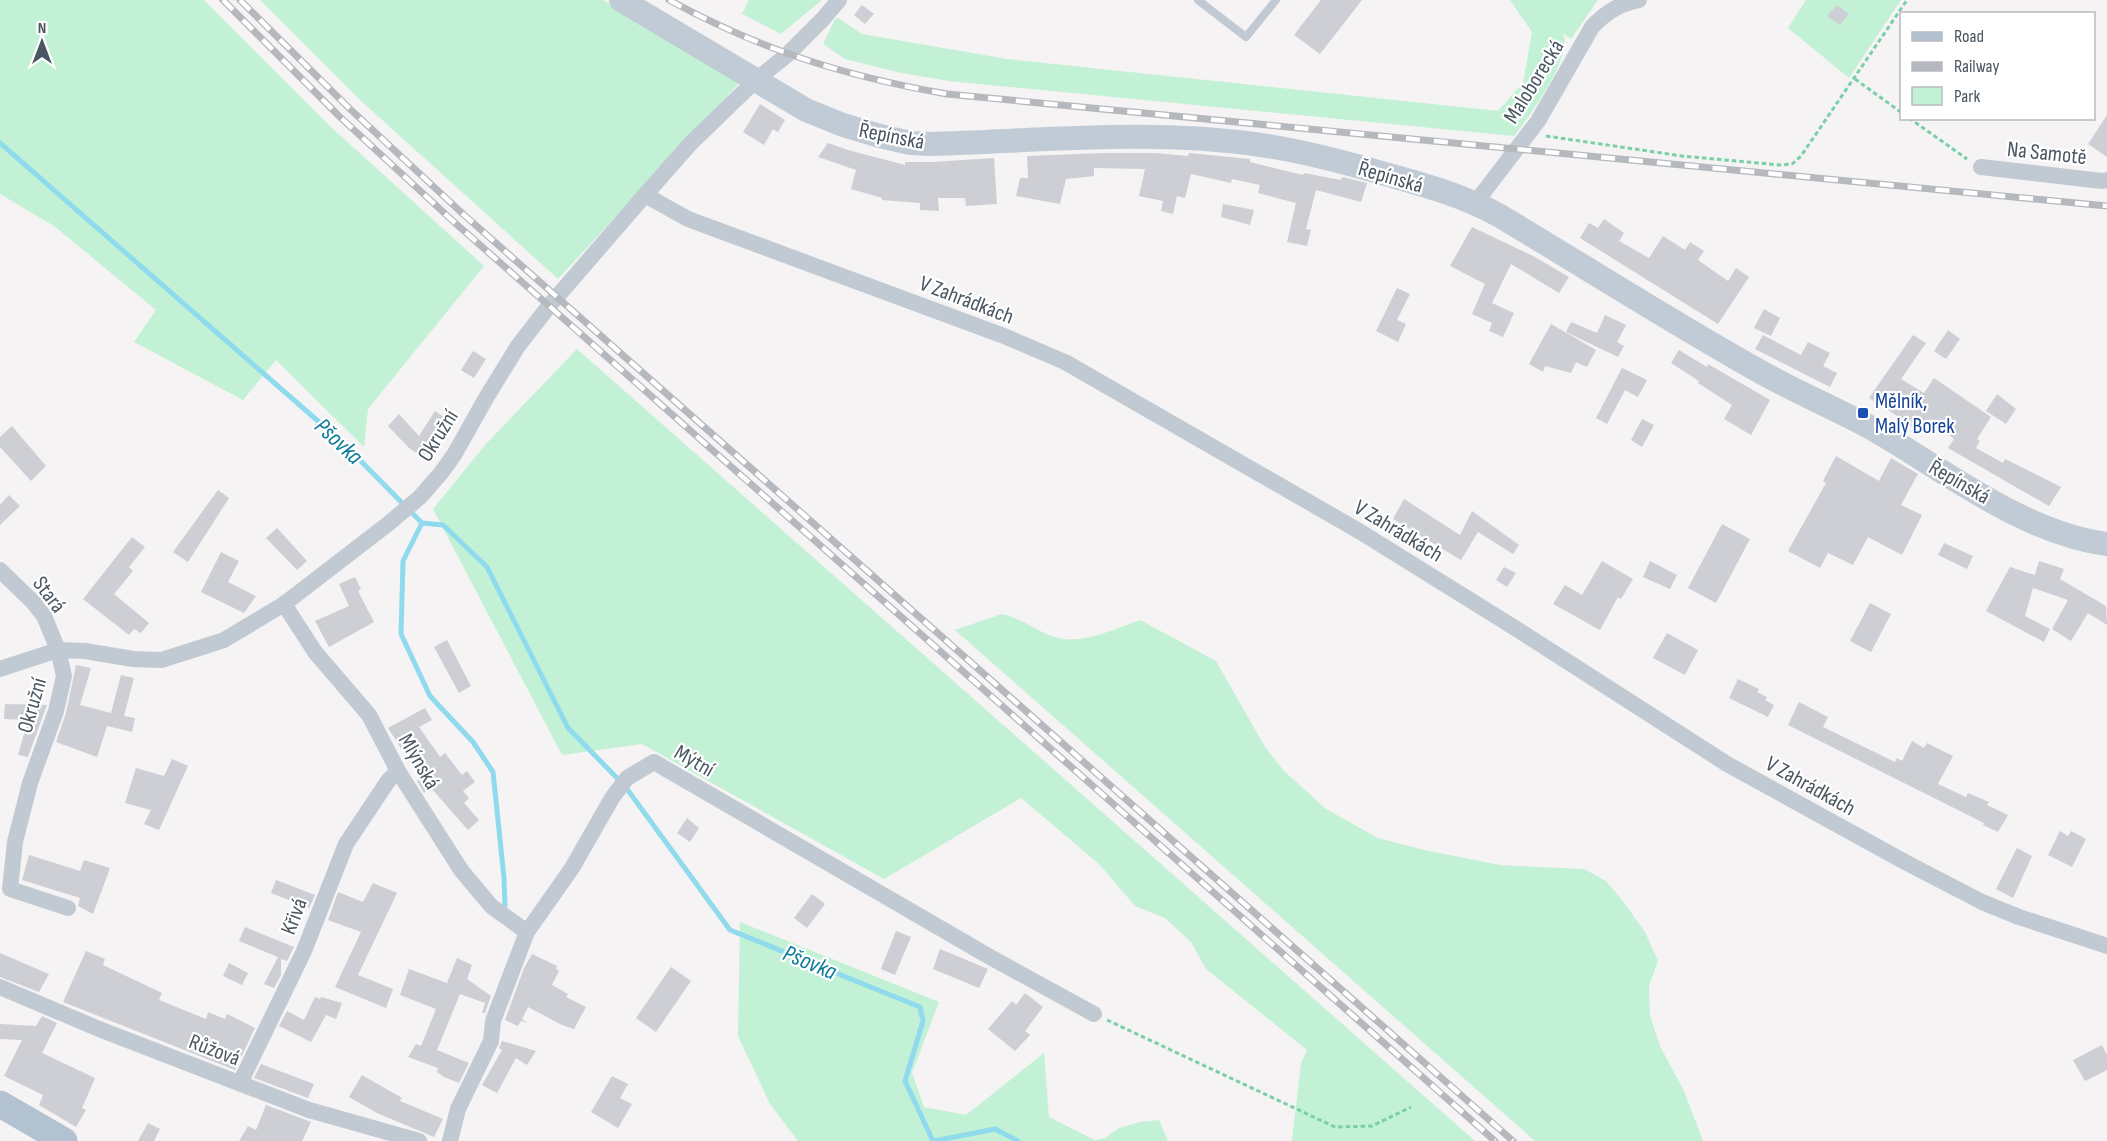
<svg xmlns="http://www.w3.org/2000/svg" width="2107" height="1141" viewBox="0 0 2107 1141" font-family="'Sofia Sans Condensed',sans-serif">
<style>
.green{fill:#c3f1d5}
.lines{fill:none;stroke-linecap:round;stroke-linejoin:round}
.stream{stroke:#90daee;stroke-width:5}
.building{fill:#cdcfd5}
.path{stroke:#7ad0a6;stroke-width:3;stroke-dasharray:4.5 3;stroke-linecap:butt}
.lane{stroke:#c1cad2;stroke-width:8}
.street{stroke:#c1cad2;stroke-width:16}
.secondary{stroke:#c1cbd6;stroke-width:24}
.primary{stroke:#b3c2d1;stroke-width:27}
.rail-casing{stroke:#b5b8bd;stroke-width:7}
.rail{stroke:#fff;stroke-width:4.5;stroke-dasharray:14;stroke-linecap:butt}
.transit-dot{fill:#1a4fb4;stroke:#fff;stroke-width:2}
.labels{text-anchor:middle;stroke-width:4.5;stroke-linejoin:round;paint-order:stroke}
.street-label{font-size:22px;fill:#4a5661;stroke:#fff}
.transit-label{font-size:22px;fill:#164399;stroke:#fff;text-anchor:start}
.water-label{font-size:24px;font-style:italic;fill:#0c7c9b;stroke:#fff}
</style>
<rect width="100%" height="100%" fill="#f5f3f3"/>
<!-- green -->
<g class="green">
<polygon points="0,0 204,0 332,128 484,266 368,409 364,447 276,360 243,400 134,342 156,310 54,226 0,194"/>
<polygon points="260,0 603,0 741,81 558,279 359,99"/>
<polygon points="749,0 822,0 781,34 742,14"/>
<path d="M1510,0H1598L1571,39L1563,33C1574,56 1528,118 1514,136L949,81L901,73L845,59L823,44L835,19L838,18L862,34L1007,59L1498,111L1523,83L1532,32Z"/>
<polygon points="1806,0 1901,0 1849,78 1788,28"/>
<polygon points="577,349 1475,1141 1292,1141 1301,1063 1307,1050 1206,969 1191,942 1165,918 1135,906 1099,864 1021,798 884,879 642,744 562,755 433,509 486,444"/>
<path d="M1002,614C1022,618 1038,633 1058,638C1085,644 1114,629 1140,620L1216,661L1265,747L1284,771L1326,809L1378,838L1424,850L1500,865L1584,869L1606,881L1622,900L1645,932L1658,961L1649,986L1650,1016L1660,1046L1684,1091L1703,1141H1535L955,630Z"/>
<polygon points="740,922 939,1002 912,1073 924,1107 966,1115 1044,1053 1049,1117 1095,1140 1105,1138 1119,1128 1140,1122 1159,1120 1168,1141 798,1141 770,1104 738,1036"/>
</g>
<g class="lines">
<!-- stream -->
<g class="stream">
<polyline points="0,143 343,443 422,523 443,525 487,567 568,728 618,779"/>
<polyline points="422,523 403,561 401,634 430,696 473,742 493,772 504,878 505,906"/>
<polyline points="627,789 730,930 920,1007 923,1021 905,1081 933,1141"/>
<polyline points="934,1141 995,1129 1018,1141"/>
</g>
</g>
<!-- building -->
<g class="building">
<polygon points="1321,0 1362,0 1320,54 1294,35"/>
<polygon points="862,5 874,14 865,24 854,15"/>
<polygon points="1837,5 1849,14 1840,25 1827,16"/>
<polygon points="760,104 785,120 778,132 773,129 764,145 743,132"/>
<polygon points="2107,115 2107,157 2088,144"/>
<polygon points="828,143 848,150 905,165 905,162 932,162 994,158 997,204 966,206 965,198 938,198 939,211 920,210 920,203 882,200 882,198 851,189 856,170 818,157"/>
<polygon points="1104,153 1155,153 1188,156 1189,153 1250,159 1250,162 1303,175 1304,173 1341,180 1342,177 1367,183 1361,202 1316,190 1306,229 1311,230 1307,246 1287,242 1296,203 1258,193 1260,185 1232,179 1231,183 1191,174 1185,198 1177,196 1173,214 1161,211 1163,201 1139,196 1145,169 1094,168 1094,176 1066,179 1060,204 1016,196 1020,178 1028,178 1027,156"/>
<polygon points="1223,204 1254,210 1250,225 1221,217"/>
<polygon points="1604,219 1624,233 1619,241 1649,258 1663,236 1685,250 1690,242 1704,251 1698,260 1728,281 1736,268 1749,277 1718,324 1580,238 1589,223 1598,228"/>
<polygon points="1472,227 1535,257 1569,277 1559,293 1511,264 1492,303 1514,313 1503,337 1489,331 1492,323 1472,314 1485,284 1450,266"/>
<polygon points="1397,288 1410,294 1397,320 1406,324 1398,342 1376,331"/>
<polygon points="1764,309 1780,318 1771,336 1754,328"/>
<polygon points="1605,315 1626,325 1617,342 1624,346 1618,357 1566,332 1571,322 1597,333"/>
<polygon points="1551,324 1596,350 1587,367 1576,362 1571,373 1545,366 1543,372 1529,364"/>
<polygon points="1948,330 1960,339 1946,359 1934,351"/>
<polygon points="1763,335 1801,355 1808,342 1830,353 1823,366 1837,373 1830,387 1755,349"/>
<polygon points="1913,335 1926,343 1901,379 1924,393 1934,378 1991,417 1977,439 1980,441 1976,448 2003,463 2005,459 2061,487 2049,506 1948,448 1954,439 1930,419 1920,433 1905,422 1905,421 1869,398"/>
<polygon points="1679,350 1707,367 1708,364 1770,400 1751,435 1724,419 1732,405 1698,383 1699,381 1671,363"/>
<polygon points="473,351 486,359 474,378 461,370"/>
<polygon points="1622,368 1647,380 1638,397 1625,390 1607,424 1596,418"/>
<polygon points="1997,394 2016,409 2006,424 1986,411"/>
<polygon points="435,411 448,420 424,458 409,448 388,426 399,414 419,436"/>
<polygon points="1642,419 1654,425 1642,447 1631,440"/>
<polygon points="12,426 46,466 31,481 0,447 0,437"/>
<polygon points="1836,456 1879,481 1891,458 1918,474 1901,505 1922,515 1902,555 1868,537 1853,565 1828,553 1820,568 1788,551 1826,483 1823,481"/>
<polygon points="218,490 229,498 188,562 173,552"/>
<polygon points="9,495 20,506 0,525 0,505"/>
<polygon points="1404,499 1460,535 1472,511 1519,545 1513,554 1478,532 1461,560 1393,519"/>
<polygon points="1722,524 1750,539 1716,603 1688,588"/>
<polygon points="277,528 307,561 297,570 266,538"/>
<polygon points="132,537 145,547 129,567 133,571 114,594 149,623 141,633 134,629 129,635 83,599"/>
<polygon points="1944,543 1973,556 1967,569 1938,555"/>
<polygon points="221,552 239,561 228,582 256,596 244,613 201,592"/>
<polygon points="1602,561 1633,579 1621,599 1618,597 1600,630 1553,604 1565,585 1582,595"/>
<polygon points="1650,561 1677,575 1670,589 1643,577"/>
<polygon points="2039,561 2064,569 2060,579 2106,606 2107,625 2088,613 2071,641 2052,629 2068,600 2033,588 2025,616 2050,629 2044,642 1986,611 2010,567 2035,575"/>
<polygon points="1504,567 1516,573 1507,587 1496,580"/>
<polygon points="355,577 361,589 358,591 374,622 329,647 315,621 349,606 339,584"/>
<polygon points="1870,603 1891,614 1871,652 1850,641"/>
<polygon points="1667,633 1698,650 1685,675 1653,658"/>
<polygon points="447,640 471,686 459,693 434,647"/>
<polygon points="76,665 91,668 80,705 111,713 121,675 134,678 124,716 135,718 132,732 107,726 97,757 56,742 66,713"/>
<polygon points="1738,679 1759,689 1757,692 1767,697 1765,700 1774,705 1768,717 1729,698"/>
<polygon points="1799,702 1828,717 1823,727 1895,762 1897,758 1902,761 1912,741 1924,748 1927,743 1953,756 1938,784 1966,797 1968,793 1989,802 1987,805 2008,815 1998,832 1983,825 1984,823 1788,725"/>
<polygon points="5,704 47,705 28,757 18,755 28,720 4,719"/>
<polygon points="425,708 432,720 419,727 440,757 445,753 462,775 467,771 475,782 463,791 469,798 464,803 479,820 468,830 431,788 424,793 417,781 420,778 388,728"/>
<polygon points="172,759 188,766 159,830 144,824 151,810 125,803 136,768 164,776"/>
<polygon points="687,818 699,828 690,842 677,833"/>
<polygon points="2060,831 2068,836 2071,831 2086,839 2072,867 2048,855"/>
<polygon points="2017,848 2032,856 2013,898 1996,889"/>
<polygon points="29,855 80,871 84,860 110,868 93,914 78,906 80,898 22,880"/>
<polygon points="276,880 315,895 309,908 271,893"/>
<polygon points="373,883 397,893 358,975 393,989 386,1008 335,987 361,932 328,920 338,892 363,902"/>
<polygon points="812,894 825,904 807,928 794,918"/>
<polygon points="245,927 294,947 287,961 281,959 281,975 274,988 264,984 278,957 239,941"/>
<polygon points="896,931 911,937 895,975 881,969"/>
<polygon points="940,949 988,969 979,988 933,969"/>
<polygon points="86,951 105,959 103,965 162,993 159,1000 206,1019 208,1012 225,1019 227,1014 255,1028 235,1070 63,1002"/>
<polygon points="0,953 49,974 39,992 0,977"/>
<polygon points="532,954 557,966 556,969 559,971 552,985 568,994 566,997 586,1007 574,1029 562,1025 528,1007 522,1019 528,1023 521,1021 518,1026 505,1020 524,968"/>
<polygon points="457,958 472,965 467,979 491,996 485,1013 482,1013 485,1003 460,994 437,1050 469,1063 459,1083 444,1077 437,1072 438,1068 408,1057 416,1044 421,1046 436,1009 400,995 409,969 447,983"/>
<polygon points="229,963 248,973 242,985 223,976"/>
<polygon points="671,967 691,981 656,1032 636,1018"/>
<polygon points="1025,993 1043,1007 1025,1031 1030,1035 1015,1051 988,1029 1012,1001 1016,1005"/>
<polygon points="315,997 320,999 321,997 342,1003 336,1019 326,1015 311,1042 279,1026 287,1011 304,1020"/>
<polygon points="42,1016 57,1023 42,1053 95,1078 82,1108 86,1110 76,1127 39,1105 43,1095 4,1076 22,1040 0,1039 0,1024 36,1026"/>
<polygon points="502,1041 536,1051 527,1065 516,1058 497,1093 482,1085 502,1050 499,1048"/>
<polygon points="2102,1045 2107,1055 2107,1070 2085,1081 2073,1060"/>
<polygon points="261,1064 314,1084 308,1098 254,1078"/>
<polygon points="362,1075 402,1098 400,1101 443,1119 434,1137 377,1113 349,1097"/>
<polygon points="612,1076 628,1084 620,1098 632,1104 618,1128 591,1112"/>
<polygon points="266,1105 311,1122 302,1141 239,1141 248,1126 256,1130"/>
<polygon points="148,1123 160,1129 154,1141 138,1141"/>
</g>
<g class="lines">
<!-- path -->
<g class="path">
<polyline points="1855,79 1902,113"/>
<polyline points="1909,118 1967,159"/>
<polyline points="1546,136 1682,156 1780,165 1792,164 1801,156 1907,0"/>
<polyline points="1107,1020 1335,1127 1372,1126 1411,1107"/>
</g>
<!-- lane -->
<polyline class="lane" points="1198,0 1246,37 1276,0"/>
<!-- street -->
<g class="street">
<polyline points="1981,167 2102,181 2107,180"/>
<polyline points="645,195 688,219 1004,336 1065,362 1359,531 1515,628 1727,764 1905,862 1982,902 2019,917 2107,946"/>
<path d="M1476,202L1538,121L1592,27C1605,13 1620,3 1639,0"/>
<polyline points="0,570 33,602 44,616 58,650 64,676 56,711 30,783 15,842 10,889 68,908"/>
<polyline points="284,604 315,652 369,715 398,771 461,870 491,906 527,932"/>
<polyline points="0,669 58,650 85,651 133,659 161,660 224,640 284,604 388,524 420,497 441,473 454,455 486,398 518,346 549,306 645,195 691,143 756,80 787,55 822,20 839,0"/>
<polyline points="0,987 99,1029 309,1110 419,1141"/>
<polyline points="240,1083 304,951 346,844 388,781 398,771"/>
<polyline points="450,1141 458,1109 491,1041 493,1021 527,932 572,868 612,798 627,778 654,762 990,957 1094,1014"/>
</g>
<!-- secondary -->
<path class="secondary" d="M621,0L806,110L843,125L880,136L910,143L930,144C1040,141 1150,129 1261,145C1303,151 1344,162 1385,174C1424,185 1463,195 1500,216C1584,266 1667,319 1752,367C1791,390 1833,407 1873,429C1944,470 2025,534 2107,544"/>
<!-- primary -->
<polyline class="primary" points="0,1104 64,1141"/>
<!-- rail casing -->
<g class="rail-casing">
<g id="rail">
<polyline points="223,0 340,117 454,222 1495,1141"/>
<polyline points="240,0 350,109 463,214 1513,1141"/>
<path d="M669,0C761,50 844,76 947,94L2107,206"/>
</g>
</g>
<!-- rail -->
<use href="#rail" class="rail"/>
</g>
<!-- markers -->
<rect class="transit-dot" x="1857" y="407" width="12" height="12" rx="3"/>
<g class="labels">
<!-- street labels -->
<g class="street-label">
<text transform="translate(1533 81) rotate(-58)" y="8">Maloborecká</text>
<text transform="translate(892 135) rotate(11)" y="8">Řepínská</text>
<text transform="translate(2047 152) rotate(6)" y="8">Na Samotě</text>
<text transform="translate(1391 176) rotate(16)" y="8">Řepínská</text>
<text transform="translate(967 299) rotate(21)" y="8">V Zahrádkách</text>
<text transform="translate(437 435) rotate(-58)" y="8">Okružní</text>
<text transform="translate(1960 481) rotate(30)" y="8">Řepínská</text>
<text transform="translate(1399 530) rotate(31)" y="8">V Zahrádkách</text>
<text transform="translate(50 594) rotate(53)" y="8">Stará</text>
<text transform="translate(31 705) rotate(-74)" y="8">Okružní</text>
<text transform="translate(695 760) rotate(30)" y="8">Mýtní</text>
<text transform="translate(420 761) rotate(60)" y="8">Mlýnská</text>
<text transform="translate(1811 785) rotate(29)" y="8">V Zahrádkách</text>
<text transform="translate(293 916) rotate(-69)" y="8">Křivá</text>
<text transform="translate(215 1049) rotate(21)" y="8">Růžová</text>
</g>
<!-- transit labels -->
<g class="transit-label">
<text x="1875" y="408">Mělník,<tspan x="1875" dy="25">Malý Borek</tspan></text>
</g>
<!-- water labels -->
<g class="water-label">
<text transform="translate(339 441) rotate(43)" y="8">Pšovka</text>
<text transform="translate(810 962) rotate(22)" y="8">Pšovka</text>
</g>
</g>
<!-- legend -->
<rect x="1900" y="12" width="195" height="108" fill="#ffffff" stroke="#b7bbc0" stroke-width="1.5"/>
<rect x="1912" y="32" width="30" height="9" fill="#b3c2d1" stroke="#b7bbc0" stroke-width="1.5"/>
<text x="1954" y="42" font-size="18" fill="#4a5661">Road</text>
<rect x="1912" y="62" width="30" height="9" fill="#b5b8bd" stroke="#b7bbc0" stroke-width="1.5"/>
<text x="1954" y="72" font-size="18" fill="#4a5661">Railway</text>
<rect x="1912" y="87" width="30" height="18" fill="#c3f1d5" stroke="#b7bbc0" stroke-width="1.5"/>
<text x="1954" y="102" font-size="18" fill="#4a5661">Park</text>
<!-- north arrow -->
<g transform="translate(42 42)" stroke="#ffffff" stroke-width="4.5" paint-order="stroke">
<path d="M0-4.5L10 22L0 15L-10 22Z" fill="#4a5661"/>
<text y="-9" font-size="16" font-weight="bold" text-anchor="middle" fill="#4a5661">N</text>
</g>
</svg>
